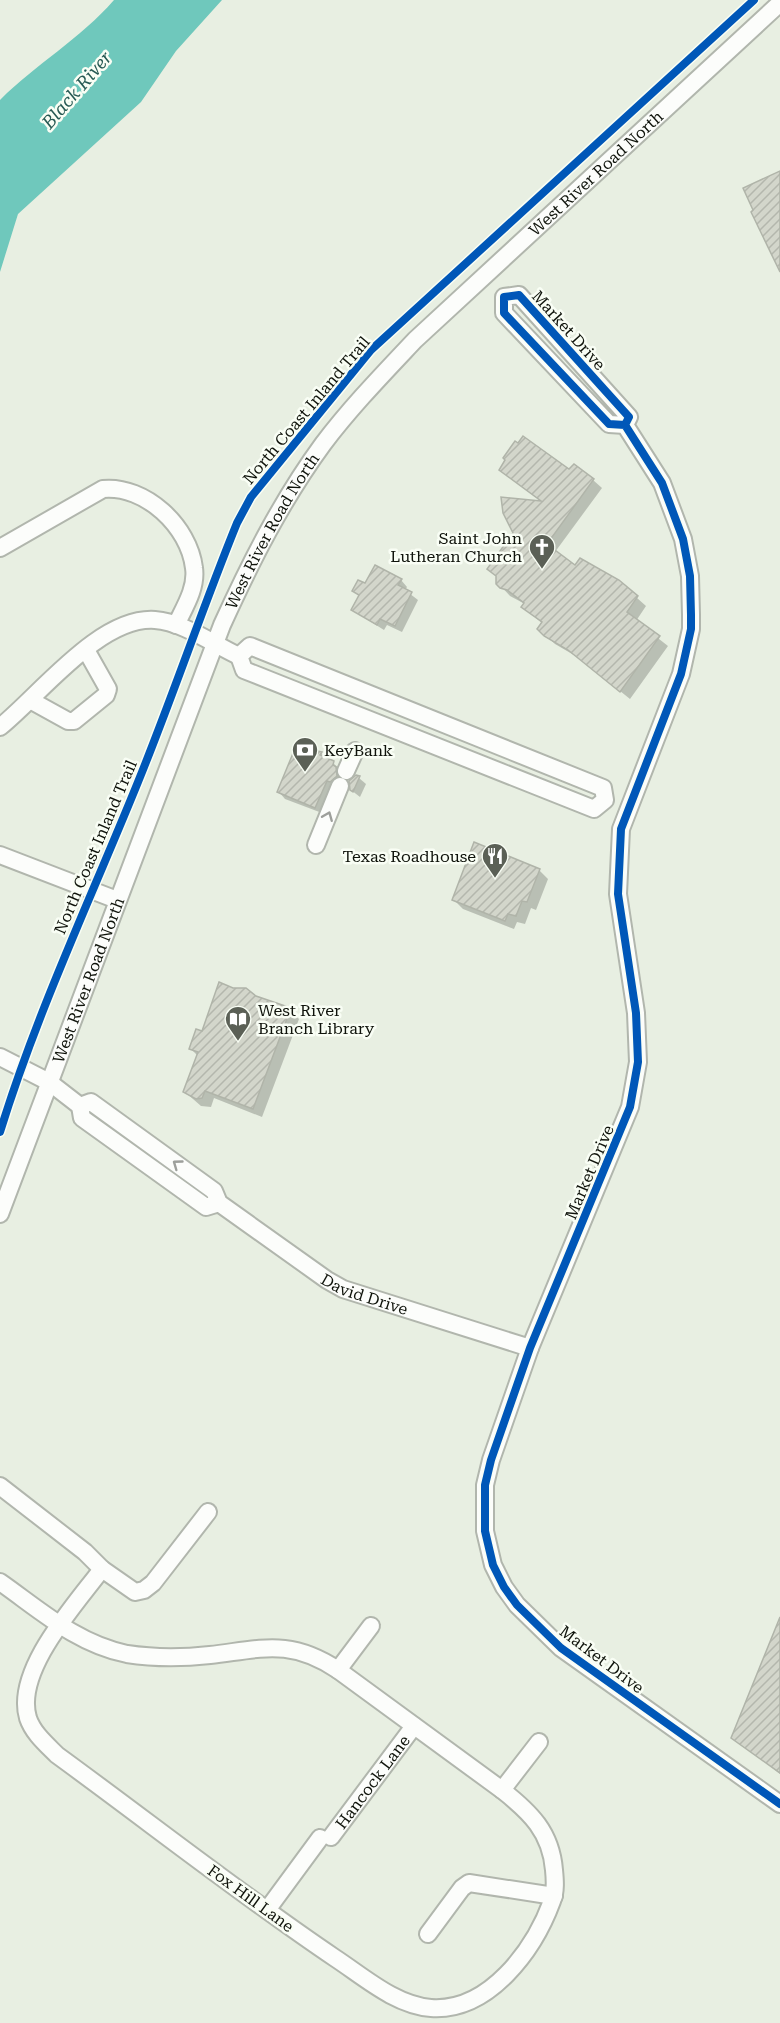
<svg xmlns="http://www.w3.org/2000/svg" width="780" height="2023" viewBox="0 0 780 2023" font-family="'Roboto Serif',serif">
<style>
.water{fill:#6fc8bc}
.shadow{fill:#0003}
.building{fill:url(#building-hatch);stroke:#b0b4a9;stroke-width:1.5}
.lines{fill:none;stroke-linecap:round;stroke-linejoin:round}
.minor-casing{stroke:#b1b6ad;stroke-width:20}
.minor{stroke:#fcfdfb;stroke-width:16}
.cycleway-casing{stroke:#f9fef5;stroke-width:11}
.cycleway{stroke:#0057b8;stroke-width:8}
.oneway{stroke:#9d9f9b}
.labels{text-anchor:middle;stroke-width:5;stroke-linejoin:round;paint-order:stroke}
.street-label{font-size:16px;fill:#0f130b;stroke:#f9fef5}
.poi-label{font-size:16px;fill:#0f130b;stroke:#f9fef5;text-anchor:end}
.water-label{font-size:18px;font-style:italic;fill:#275a54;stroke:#f9fef5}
</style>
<defs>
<pattern id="building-hatch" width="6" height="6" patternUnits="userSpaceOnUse" patternTransform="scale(1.5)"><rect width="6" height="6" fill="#d3d6cb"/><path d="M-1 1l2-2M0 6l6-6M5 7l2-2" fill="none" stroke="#b4b7ad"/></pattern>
</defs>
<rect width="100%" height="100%" fill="#e8efe2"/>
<!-- water -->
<path class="water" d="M114,0H222L176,51L141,102L18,214L0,272V100C36,64 80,39 114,0Z"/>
<!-- shadow -->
<g class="shadow">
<polygon points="501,470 569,471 593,480 602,488 555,552 575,567 618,581 646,606 636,621 668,646 630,699 579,658 555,644 539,629 543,624 523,607 525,604 510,596 498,583 498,578 489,569 542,502"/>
<polygon points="401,580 407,587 405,590 418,600 402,632 387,625 384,630 352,610 360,597 354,591 365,585"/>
<polygon points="321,753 340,769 343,783 322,813 285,799 279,792"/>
<polygon points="359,778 366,784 360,797 351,790"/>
<polygon points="539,870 548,879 536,910 531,908 525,924 517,922 514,929 463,909 454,900"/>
<polygon points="255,997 290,1010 299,1019 262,1117 214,1098 211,1107 201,1106 185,1092 198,1056 191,1049 203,1033"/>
<polygon points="780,1620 780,1774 733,1737"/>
</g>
<!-- building -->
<g class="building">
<polygon points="780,171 780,272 751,212 753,210 743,188"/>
<polygon points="523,436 569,469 574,464 594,479 547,544 575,565 580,558 619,580 638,596 627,612 660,636 620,692 568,650 544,636 537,629 542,622 521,607 524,603 507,590 500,588 496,584 496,576 487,569 513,533 503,513 501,497 541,501 499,470 505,460 503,458 515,441 518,443"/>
<polygon points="375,565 402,579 398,585 412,592 395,626 380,619 377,625 351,610 359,595 352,591 358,580 365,583"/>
<polygon points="296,746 322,752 320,755 334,761 333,765 336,767 337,776 330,782 327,781 315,808 277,792"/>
<polygon points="356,775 360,776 353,792 350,790 349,781"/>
<polygon points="474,842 540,869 527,902 522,901 516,916 508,914 505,921 452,900"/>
<polygon points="219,982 233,988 246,988 256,996 291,1008 253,1109 205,1091 202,1098 196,1099 183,1092 198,1052 189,1049 196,1029 202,1031"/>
<polygon points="780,1617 780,1773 731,1738"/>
</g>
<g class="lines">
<!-- minor casing -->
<g class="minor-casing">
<g id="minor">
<polyline points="625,425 629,417 519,295 504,297 504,313 609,424 625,425 662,483 683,539 690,576 691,615 691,629 681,674 621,829 618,894 636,1013 638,1062 630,1107 530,1348 491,1460 485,1485 485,1531 493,1565 504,1587 517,1605 561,1648 780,1804"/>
<path d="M0,548L103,489C145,485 189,526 194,568C197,588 184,608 176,625"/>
<polygon points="250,646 603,788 605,800 594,809 244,670 239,656"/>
<polyline points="30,700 68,721 74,721 106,695 108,689 86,650"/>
<path d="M0,727C40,695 100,616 155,620C183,622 213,644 239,656"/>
<polyline points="346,771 355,751"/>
<polyline points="316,845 340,786"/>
<polyline points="0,855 117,900"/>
<polyline points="0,1057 49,1082 80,1106"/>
<path id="s1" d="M219,1203L206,1207L82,1118L80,1106L91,1102L214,1191L219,1203L327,1280L343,1289L530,1348"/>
<path id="s2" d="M0,1214L222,625C251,561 282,500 323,444C351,407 383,374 415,340L780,3"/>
<polyline points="0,1486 85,1552 102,1569 135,1592 144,1590 153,1583 208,1512"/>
<path d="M0,1582C40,1610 77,1644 127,1654C153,1658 183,1658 210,1655C262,1649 290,1638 338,1670L502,1790C530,1812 551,1832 554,1870C555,1880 556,1891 552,1901C534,1950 489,2012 431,2008C395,2005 364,1977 335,1958C240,1894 149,1822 57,1755C46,1744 33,1733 28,1718C14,1671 75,1605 102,1569"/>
<polyline points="338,1670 371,1626"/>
<polyline points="502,1790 539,1742"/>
<path id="s3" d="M331,1837L414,1726"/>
<polyline points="267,1910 320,1838"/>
<polyline points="428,1934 462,1888 469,1883 554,1896"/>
</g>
</g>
<!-- minor -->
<use href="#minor" class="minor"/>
<!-- cycleway casing -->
<g class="cycleway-casing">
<g id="cycleway">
<polyline points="625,425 629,417 519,295 504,297 504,313 609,424 625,425 662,483 683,539 690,576 691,615 691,629 681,674 621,829 618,894 636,1013 638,1062 630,1107 530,1348 491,1460 485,1485 485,1531 493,1565 504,1587 517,1605 561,1648 780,1804"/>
<path d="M0,1132C37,1012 91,898 138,782C173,696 202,609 237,523L251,497L371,350L754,0"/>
</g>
</g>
<!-- cycleway -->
<use href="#cycleway" class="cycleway"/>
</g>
<!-- one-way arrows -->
<defs><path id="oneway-chevron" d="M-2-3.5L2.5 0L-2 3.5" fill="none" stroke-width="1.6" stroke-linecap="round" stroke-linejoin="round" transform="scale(1.5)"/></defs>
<g class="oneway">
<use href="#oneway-chevron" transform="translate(328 816) rotate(-68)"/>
<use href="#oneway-chevron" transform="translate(177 1164) rotate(-144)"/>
</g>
<!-- icons -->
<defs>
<g id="church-pin" transform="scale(1.35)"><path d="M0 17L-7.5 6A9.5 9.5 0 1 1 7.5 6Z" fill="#5b6056" stroke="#f9fef5"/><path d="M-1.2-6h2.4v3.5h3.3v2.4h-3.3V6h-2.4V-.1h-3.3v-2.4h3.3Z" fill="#fff"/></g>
<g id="bank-pin" transform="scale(1.35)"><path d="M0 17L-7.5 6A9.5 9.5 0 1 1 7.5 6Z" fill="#5b6056" stroke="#f9fef5"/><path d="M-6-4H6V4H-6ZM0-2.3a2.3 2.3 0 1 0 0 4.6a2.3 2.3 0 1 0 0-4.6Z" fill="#fff"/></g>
<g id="restaurant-pin" transform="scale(1.35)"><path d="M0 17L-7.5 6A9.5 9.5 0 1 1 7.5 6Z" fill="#5b6056" stroke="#f9fef5"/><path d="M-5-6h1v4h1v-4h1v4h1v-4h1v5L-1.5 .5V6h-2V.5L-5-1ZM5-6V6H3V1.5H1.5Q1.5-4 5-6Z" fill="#fff"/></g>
<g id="library-pin" transform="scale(1.35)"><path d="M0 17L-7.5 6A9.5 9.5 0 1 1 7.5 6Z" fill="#5b6056" stroke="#f9fef5"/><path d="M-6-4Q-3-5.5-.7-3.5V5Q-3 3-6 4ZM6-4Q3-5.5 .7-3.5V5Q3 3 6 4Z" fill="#fff"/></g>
</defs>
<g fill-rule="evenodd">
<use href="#church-pin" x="542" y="547"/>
<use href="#bank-pin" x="305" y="750"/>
<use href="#restaurant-pin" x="495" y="856"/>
<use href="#library-pin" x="238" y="1019"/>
</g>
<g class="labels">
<!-- street labels -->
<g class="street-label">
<text dy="6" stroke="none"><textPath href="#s2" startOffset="1222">West River Road North</textPath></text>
<text transform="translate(569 330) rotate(48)" y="6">Market Drive</text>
<text transform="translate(306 410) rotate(-50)" y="6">North Coast Inland Trail</text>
<text dy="6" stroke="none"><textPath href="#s2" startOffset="736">West River Road North</textPath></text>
<text transform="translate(95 847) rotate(-67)" y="6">North Coast Inland Trail</text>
<text dy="6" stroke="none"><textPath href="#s2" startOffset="250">West River Road North</textPath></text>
<text transform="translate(589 1172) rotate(-67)" y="6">Market Drive</text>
<text dy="6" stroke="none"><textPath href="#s1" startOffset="528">David Drive</textPath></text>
<text transform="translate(602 1659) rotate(37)" y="6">Market Drive</text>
<text dy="6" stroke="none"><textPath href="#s3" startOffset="69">Hancock Lane</textPath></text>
<text transform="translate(251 1898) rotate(36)" y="6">Fox Hill Lane</text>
</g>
<!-- poi labels -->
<g class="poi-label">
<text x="522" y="544">Saint John<tspan x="522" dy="18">Lutheran Church</tspan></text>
<text x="324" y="756" text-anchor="start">KeyBank</text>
<text x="476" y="862">Texas Roadhouse</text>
<text x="258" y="1016" text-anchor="start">West River<tspan x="258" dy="18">Branch Library</tspan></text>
</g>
<!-- water labels -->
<g class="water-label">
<text transform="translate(77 90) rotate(-49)" y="6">Black River</text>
</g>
</g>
</svg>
